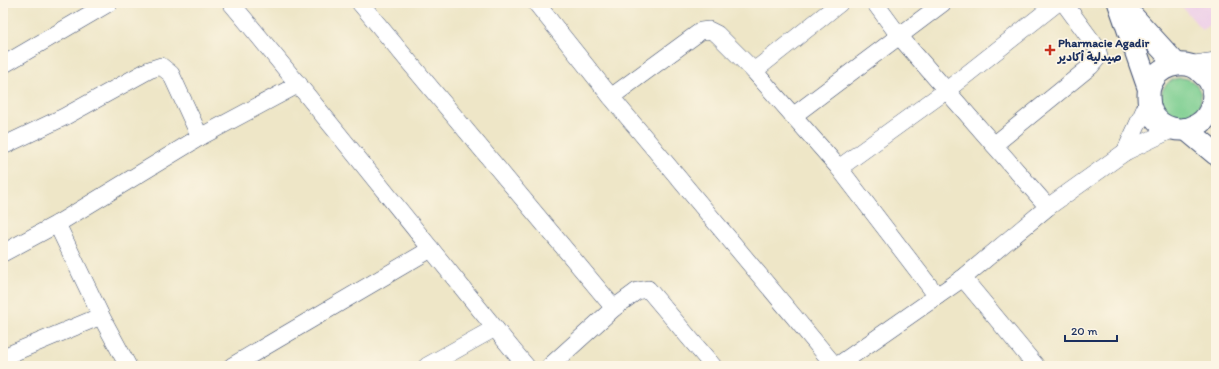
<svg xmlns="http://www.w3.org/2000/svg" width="1219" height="369" viewBox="0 0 1219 369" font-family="Itim,'Playpen Sans Arabic',sans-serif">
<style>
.built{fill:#eed0e8}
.green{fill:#7bce90;stroke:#4b7e77}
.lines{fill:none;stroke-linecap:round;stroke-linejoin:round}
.street-casing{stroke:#3b4a6e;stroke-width:18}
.secondary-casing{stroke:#3b4a6e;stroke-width:24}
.street{stroke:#fff;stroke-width:17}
.secondary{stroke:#fff;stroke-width:22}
.poi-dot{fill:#c8321e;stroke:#fcf5e5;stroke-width:1.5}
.labels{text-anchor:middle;stroke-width:3.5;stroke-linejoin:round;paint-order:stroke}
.poi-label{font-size:12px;font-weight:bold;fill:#1b2f5e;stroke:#fcf5e5;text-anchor:start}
</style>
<rect width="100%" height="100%" fill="#fcf5e5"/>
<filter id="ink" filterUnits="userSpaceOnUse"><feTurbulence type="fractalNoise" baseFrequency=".025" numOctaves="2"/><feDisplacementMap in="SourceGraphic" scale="8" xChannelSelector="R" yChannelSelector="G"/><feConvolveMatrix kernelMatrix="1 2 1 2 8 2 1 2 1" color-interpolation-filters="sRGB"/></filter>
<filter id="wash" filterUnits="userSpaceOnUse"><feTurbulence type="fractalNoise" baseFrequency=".012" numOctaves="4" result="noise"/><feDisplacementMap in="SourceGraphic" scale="16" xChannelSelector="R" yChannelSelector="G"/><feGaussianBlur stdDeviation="0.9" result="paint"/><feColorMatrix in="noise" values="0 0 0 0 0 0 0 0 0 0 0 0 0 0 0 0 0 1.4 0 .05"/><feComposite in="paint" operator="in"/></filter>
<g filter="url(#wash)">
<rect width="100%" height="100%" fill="#eee6c7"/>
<!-- built -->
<polygon class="built" points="1179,3 1216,3 1216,20 1202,30"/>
<!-- green -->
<circle class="green" cx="1181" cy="98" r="20"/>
</g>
<g filter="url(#ink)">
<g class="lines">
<!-- street casing -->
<g class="street-casing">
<g id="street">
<path d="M231,3C331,122 427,246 526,366"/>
<polyline points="360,3 614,308 550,366"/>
<polyline points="536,3 611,97 835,366"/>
<polyline points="875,3 900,37 1048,207"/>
<polyline points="3,65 109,3"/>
<polyline points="1188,65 1216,61"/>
<polyline points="754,71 840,3"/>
<polyline points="611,97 701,31 709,30 717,34 754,71 839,168 937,296"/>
<polyline points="793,116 943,3"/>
<polyline points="994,145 1091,66 1099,56 1097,48 1064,3"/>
<polyline points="3,146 64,117 149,70 161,66 171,74 200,137"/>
<polyline points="1125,152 1148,102"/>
<polyline points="839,168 947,90 1057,3"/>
<polyline points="57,224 101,316 128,366"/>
<polyline points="3,253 57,224 200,137 299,84"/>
<polyline points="963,278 1036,366"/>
<polyline points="614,308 637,291 648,289 713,366"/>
<polyline points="3,357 101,316"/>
<polyline points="232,366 431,249"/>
<polyline points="427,366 495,328"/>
<polyline points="837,366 963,278 1048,207 1125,152 1173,129"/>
</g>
</g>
<!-- secondary casing -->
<g class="secondary-casing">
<g id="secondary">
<path d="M1119,3L1149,89C1148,97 1148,105 1152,113C1160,129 1182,134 1197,125C1212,117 1218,94 1209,80C1207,77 1204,75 1202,73C1190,59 1164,63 1154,78C1152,81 1150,85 1149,89"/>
<polyline points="1124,7 1176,64"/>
<polyline points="1186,129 1216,154"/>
</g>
</g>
<!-- street -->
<use href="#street" class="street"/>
<!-- secondary -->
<use href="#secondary" class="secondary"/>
</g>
</g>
<!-- markers -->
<path class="poi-dot" d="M1048 44h4v4h4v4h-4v4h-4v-4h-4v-4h4z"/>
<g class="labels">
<!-- poi labels -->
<g class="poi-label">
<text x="1058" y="47">Pharmacie Agadir<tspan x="1058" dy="14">صيدلية أكادير</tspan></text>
</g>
</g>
<!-- margin -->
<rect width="1219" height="369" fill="none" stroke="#fcf5e5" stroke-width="16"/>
<!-- scale -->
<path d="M1065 335v6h52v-6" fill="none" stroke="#1b2f5e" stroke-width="2"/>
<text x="1071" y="335" font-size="12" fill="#1b2f5e" stroke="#fcf5e5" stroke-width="3" paint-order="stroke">20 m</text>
</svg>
